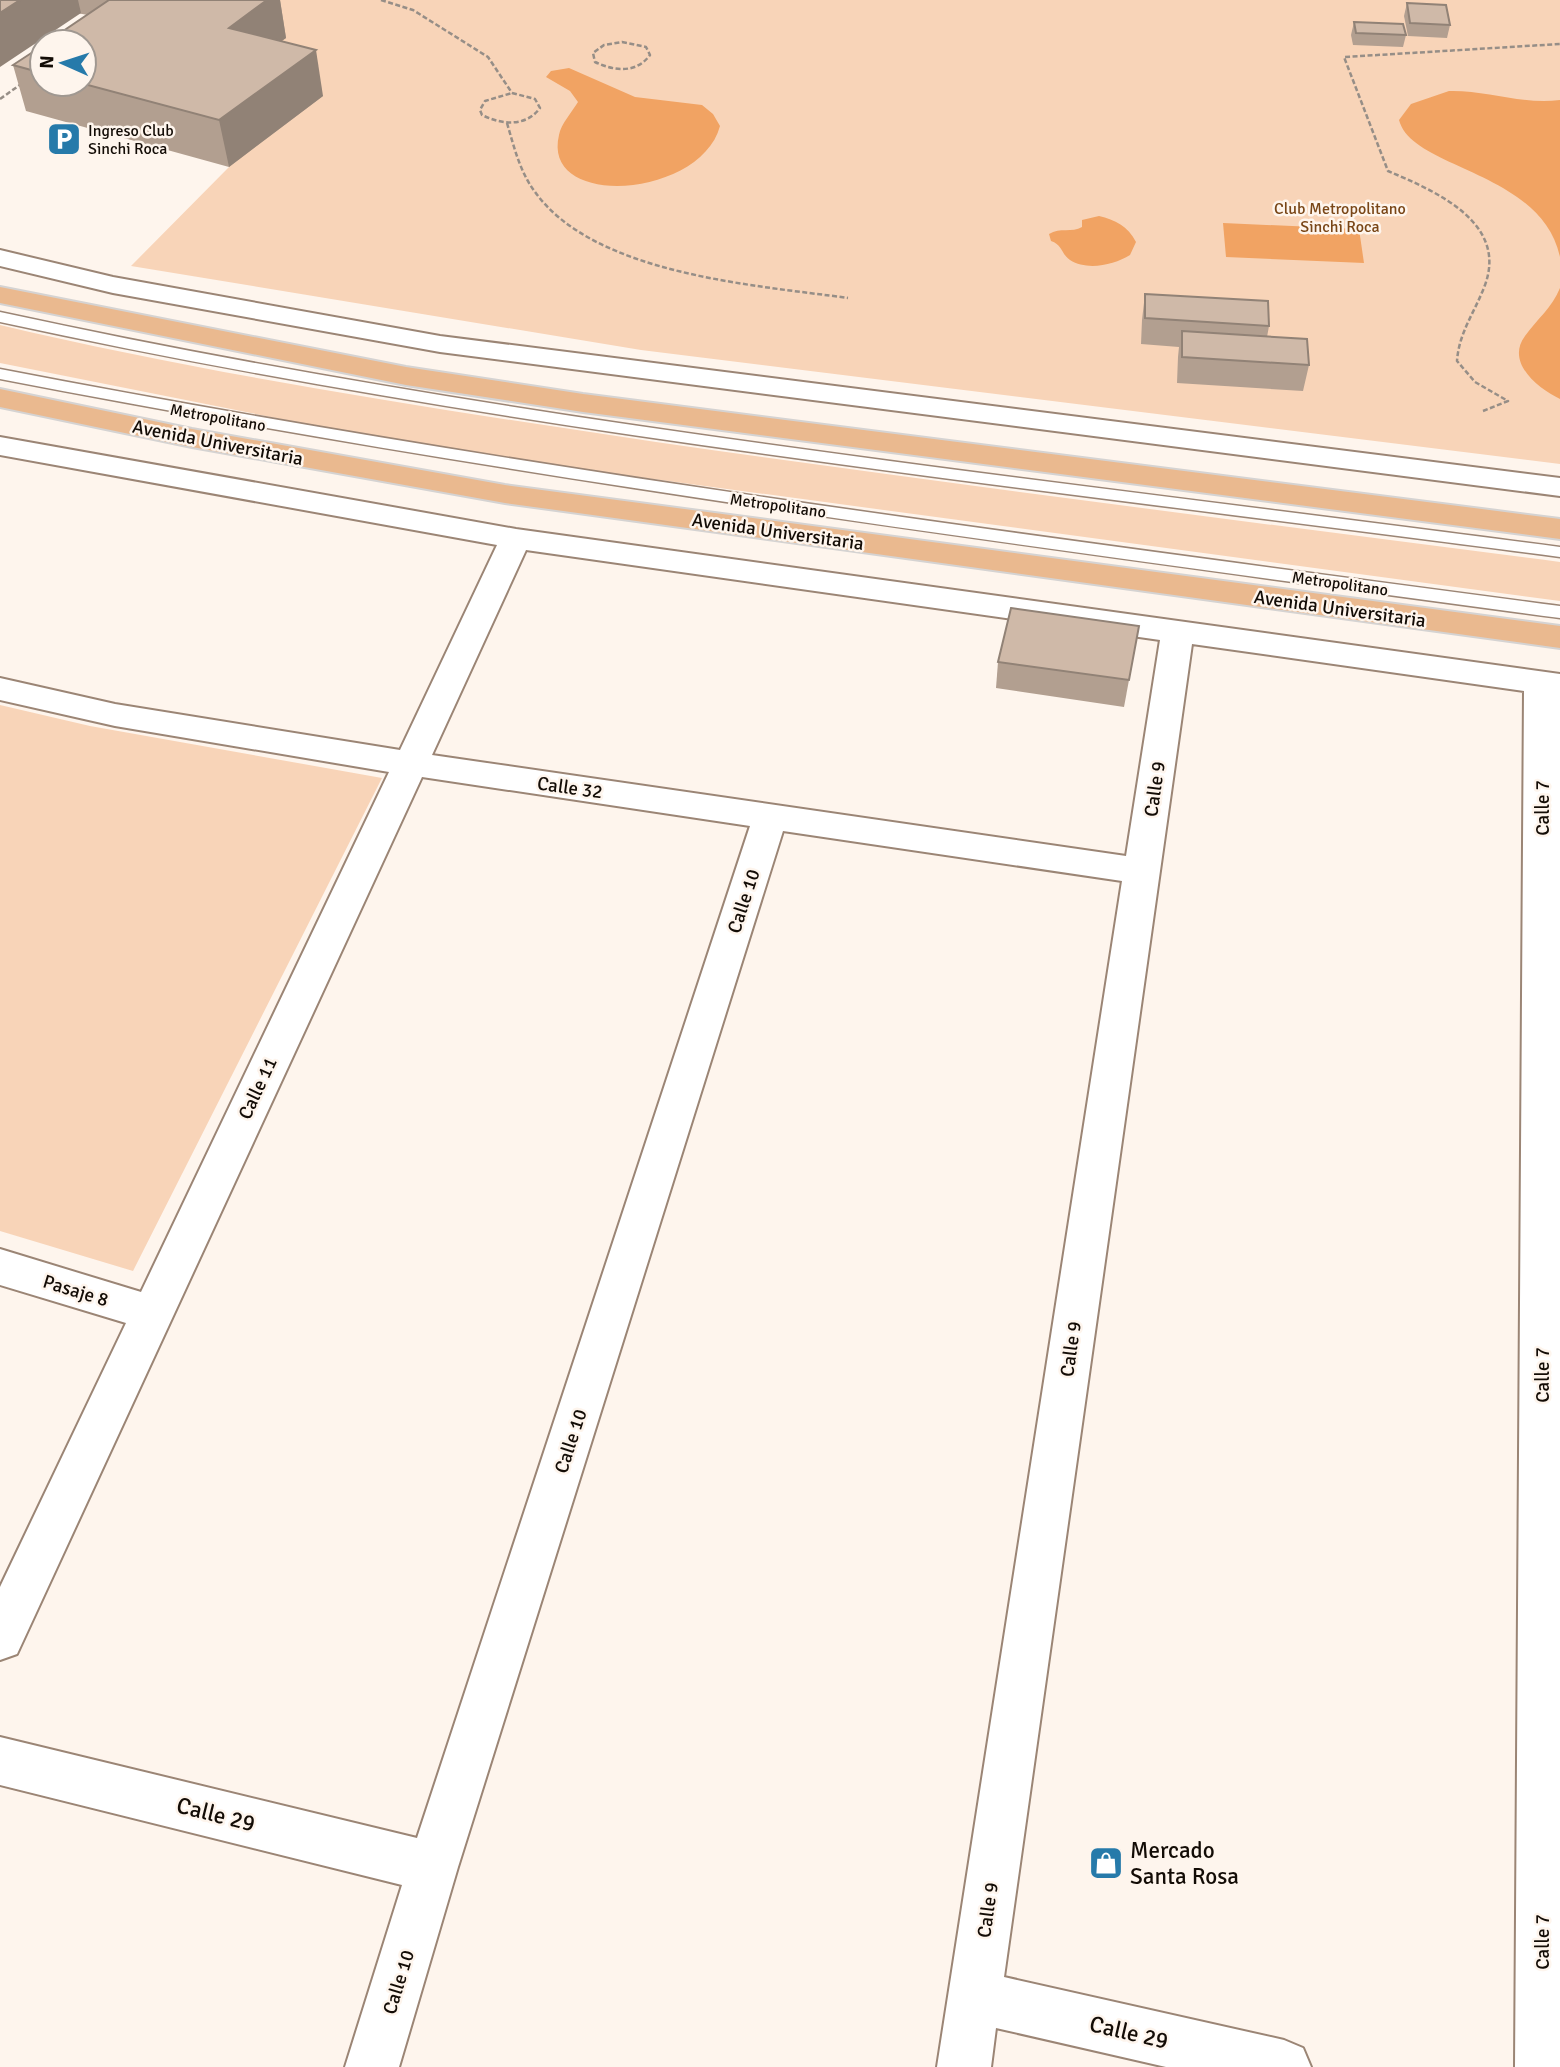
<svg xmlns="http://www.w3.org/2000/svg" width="1560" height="2067" viewBox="0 0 1560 2067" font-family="Signika,sans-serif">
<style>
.green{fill:#f8d4b8}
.water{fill:#f1a363}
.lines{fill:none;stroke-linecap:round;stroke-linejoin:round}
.lane-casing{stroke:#9b8575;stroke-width:3}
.street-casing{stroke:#9b8575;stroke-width:4}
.primary-casing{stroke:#d5d3d2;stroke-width:4}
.path{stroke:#968e87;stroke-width:2.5;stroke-dasharray:5 2.5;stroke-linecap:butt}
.lane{fill:#fff;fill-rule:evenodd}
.street{fill:#fff;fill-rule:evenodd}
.primary{fill:#eab98f;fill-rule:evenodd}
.wall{fill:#b29f90}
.shaded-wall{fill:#918276}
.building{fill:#cfb9a8;stroke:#918276;stroke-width:2}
.labels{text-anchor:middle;stroke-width:5;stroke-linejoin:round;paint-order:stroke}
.far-poi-label{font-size:16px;fill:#130c06;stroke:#fef5ed;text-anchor:start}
.far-park-label{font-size:16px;fill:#794617;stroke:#fef5ed}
.far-street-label{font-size:16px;fill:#130c06;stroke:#fef5ed}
.street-label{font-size:19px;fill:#130c06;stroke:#fef5ed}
.near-street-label{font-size:23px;fill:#130c06;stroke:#fef5ed}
.near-poi-label{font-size:23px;fill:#130c06;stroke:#fef5ed;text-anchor:start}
</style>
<rect width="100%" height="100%" fill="#fef5ed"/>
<!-- green -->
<g class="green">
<polygon points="100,0 1560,0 1560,464 641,350 131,266 229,167 238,73 285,37"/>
<path d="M0,325C216,376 436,409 656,442C957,485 1258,523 1560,562V601L542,464L306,424L0,363Z"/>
<polygon points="0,705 90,726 382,778 133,1271 0,1231"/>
</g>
<!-- water -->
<g class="water">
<path d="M569,68L635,97L702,105L713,114L720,126C701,198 541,210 559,135C561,124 572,112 578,102L570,91L546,77L551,71Z"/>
<path d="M1449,91C1487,90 1522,105 1560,100V257C1541,170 1412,170 1399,120L1411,104Z"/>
<path d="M1099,216C1115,220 1128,226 1136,242L1130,255C1114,265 1087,271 1070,260C1061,254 1063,245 1051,241L1049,234C1060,227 1072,233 1082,227V220Z"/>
<polygon points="1223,223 1359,229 1364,263 1226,257"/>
<path d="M1560,288V399C1539,389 1505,363 1525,336C1537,319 1552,308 1560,288Z"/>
</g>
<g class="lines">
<!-- lane casing -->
<g class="lane-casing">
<g id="lane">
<path d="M0,312C514,424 1039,478 1560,547V557C1039,488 514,434 0,322Z"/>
<path d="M0,369C517,469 1038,537 1560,606V618C1038,548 517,479 0,379Z"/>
</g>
</g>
<!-- street casing -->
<g class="street-casing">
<g id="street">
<polygon points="0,250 113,277 440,336 1560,478 1560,496 440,352 113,293 0,266"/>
<path d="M0,437L516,529L1560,674V2067H1515L1524,691L1192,644L1004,1977L1284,2040L1303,2048L1311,2067H1166L996,2028L991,2067H937L1122,881L783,831L458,1867L399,2067H345L402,1885L0,1785V1737L417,1838L750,826L422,777L17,1654L0,1660V1587L126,1323L0,1285V1249L141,1292L389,772L115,726L0,700V678L115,704L400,750L497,545L0,455ZM526,550L1160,640L1126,856L432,755Z"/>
</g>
</g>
<!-- primary casing -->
<g class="primary-casing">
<g id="primary">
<polygon points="0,287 406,367 583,394 1560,519 1560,539 583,412 406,385 0,303"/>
<polygon points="0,389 192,429 505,485 1560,626 1560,648 505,503 192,447 0,407"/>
</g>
</g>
<!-- path -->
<g class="path">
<polyline points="381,0 413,10 488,57 512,93"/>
<path d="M622,42L646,47L650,55C636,74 614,71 595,62L593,53L604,45Z"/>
<path d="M512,93L535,99L540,108C526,127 502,125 482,115L480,110L485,101Z"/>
<polyline points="0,99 24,82"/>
<path d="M507,123C514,147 520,172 535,192C595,275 755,285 848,298"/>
<path d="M1483,411L1508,401L1475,382L1457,361C1459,332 1475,312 1485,285C1508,222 1435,191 1388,171L1344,57L1560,44"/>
</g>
<!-- lane -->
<use href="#lane" class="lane"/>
<!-- street -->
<use href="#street" class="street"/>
<!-- primary -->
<use href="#primary" class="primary"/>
</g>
<!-- wall -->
<g class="wall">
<polygon points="0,0 280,0 286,38 281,41 323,96 229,167 26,111 13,65 42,46 42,84 84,84 88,15"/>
<polygon points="1407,3 1450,25 1447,38 1408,36 1404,16"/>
<polygon points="1354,22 1406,35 1403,47 1353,45 1351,35"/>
<polygon points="1145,294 1269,326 1267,337 1309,365 1303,391 1177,383 1178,357 1179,347 1141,344 1142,320"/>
<polygon points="1139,626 1124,707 996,688 998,662"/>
</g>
<!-- shaded-wall -->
<g class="shaded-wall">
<polygon points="20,0 78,0 81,13 0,67 0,13"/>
<polygon points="267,0 280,0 286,38 238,73 229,28"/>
<polygon points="316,50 323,96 229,167 219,120"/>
</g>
<!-- building -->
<g class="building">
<polygon points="0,0 20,0 0,13"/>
<polygon points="109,0 267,0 229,28 316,50 219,120 84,84 84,42 47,42"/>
<polygon points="1407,3 1446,5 1450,25 1410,23"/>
<polygon points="1354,22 1403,24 1406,35 1356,33"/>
<polygon points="42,46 42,73 13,65"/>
<polygon points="1145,294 1268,301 1269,326 1145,318"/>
<polygon points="1182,331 1307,339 1309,365 1182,357"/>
<polygon points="1011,608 1139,626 1129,680 998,662"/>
</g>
<!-- icons -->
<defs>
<g id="parking-square" transform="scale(1.75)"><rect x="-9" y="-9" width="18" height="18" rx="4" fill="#267aaa" stroke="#fef5ed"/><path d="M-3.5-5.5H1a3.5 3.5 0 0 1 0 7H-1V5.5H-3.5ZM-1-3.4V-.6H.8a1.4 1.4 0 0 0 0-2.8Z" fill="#fff"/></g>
<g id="shop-square" transform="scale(1.75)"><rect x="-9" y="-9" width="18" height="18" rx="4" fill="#267aaa" stroke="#fef5ed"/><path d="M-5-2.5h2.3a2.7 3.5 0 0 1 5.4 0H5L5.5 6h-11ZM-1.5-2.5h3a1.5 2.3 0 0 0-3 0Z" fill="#fff"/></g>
</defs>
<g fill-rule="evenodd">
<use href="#parking-square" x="64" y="139"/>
<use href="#shop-square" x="1106" y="1863"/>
</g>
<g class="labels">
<!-- far-poi labels -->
<g class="far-poi-label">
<text x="88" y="136">Ingreso Club<tspan x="88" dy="18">Sinchi Roca</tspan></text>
</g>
<!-- far-park labels -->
<g class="far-park-label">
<text x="1340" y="214">Club Metropolitano<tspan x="1340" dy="18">Sinchi Roca</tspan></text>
</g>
<!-- far-street labels -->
<g class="far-street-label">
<text transform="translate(218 417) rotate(10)" y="6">Metropolitano</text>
<text transform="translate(778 505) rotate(8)" y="6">Metropolitano</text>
<text transform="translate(1340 583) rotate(8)" y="6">Metropolitano</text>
</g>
<!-- street labels -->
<g class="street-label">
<text transform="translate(218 442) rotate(11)" y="7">Avenida Universitaria</text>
<text transform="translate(778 531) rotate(8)" y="7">Avenida Universitaria</text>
<text transform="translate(1340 608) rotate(8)" y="7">Avenida Universitaria</text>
<text transform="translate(570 787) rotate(8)" y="7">Calle 32</text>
<text transform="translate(1154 789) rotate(-82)" y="7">Calle 9</text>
<text transform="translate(1542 808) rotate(-90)" y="7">Calle 7</text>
<text transform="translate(743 901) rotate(-72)" y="7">Calle 10</text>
<text transform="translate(257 1088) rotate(-65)" y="7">Calle 11</text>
<text transform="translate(76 1290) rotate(17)" y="7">Pasaje 8</text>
<text transform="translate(1070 1349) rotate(-82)" y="7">Calle 9</text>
<text transform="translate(1542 1375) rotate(-90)" y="7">Calle 7</text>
<text transform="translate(570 1441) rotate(-72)" y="7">Calle 10</text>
<text transform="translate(987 1910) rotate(-82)" y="7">Calle 9</text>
<text transform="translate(1542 1942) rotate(-90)" y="7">Calle 7</text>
<text transform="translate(398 1982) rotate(-73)" y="7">Calle 10</text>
</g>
<!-- near-street labels -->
<g class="near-street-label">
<text transform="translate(216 1814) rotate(14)" y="8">Calle 29</text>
<text transform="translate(1129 2032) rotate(13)" y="8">Calle 29</text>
</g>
<!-- near-poi labels -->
<g class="near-poi-label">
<text x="1130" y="1858">Mercado<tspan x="1130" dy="26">Santa Rosa</tspan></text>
</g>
</g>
<!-- north arrow -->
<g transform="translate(63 63) rotate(273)"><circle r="33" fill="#fef5ed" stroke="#a09891" stroke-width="2"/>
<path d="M0-5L12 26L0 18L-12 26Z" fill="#267aaa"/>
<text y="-10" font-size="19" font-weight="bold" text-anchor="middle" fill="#130c06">N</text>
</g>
</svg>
